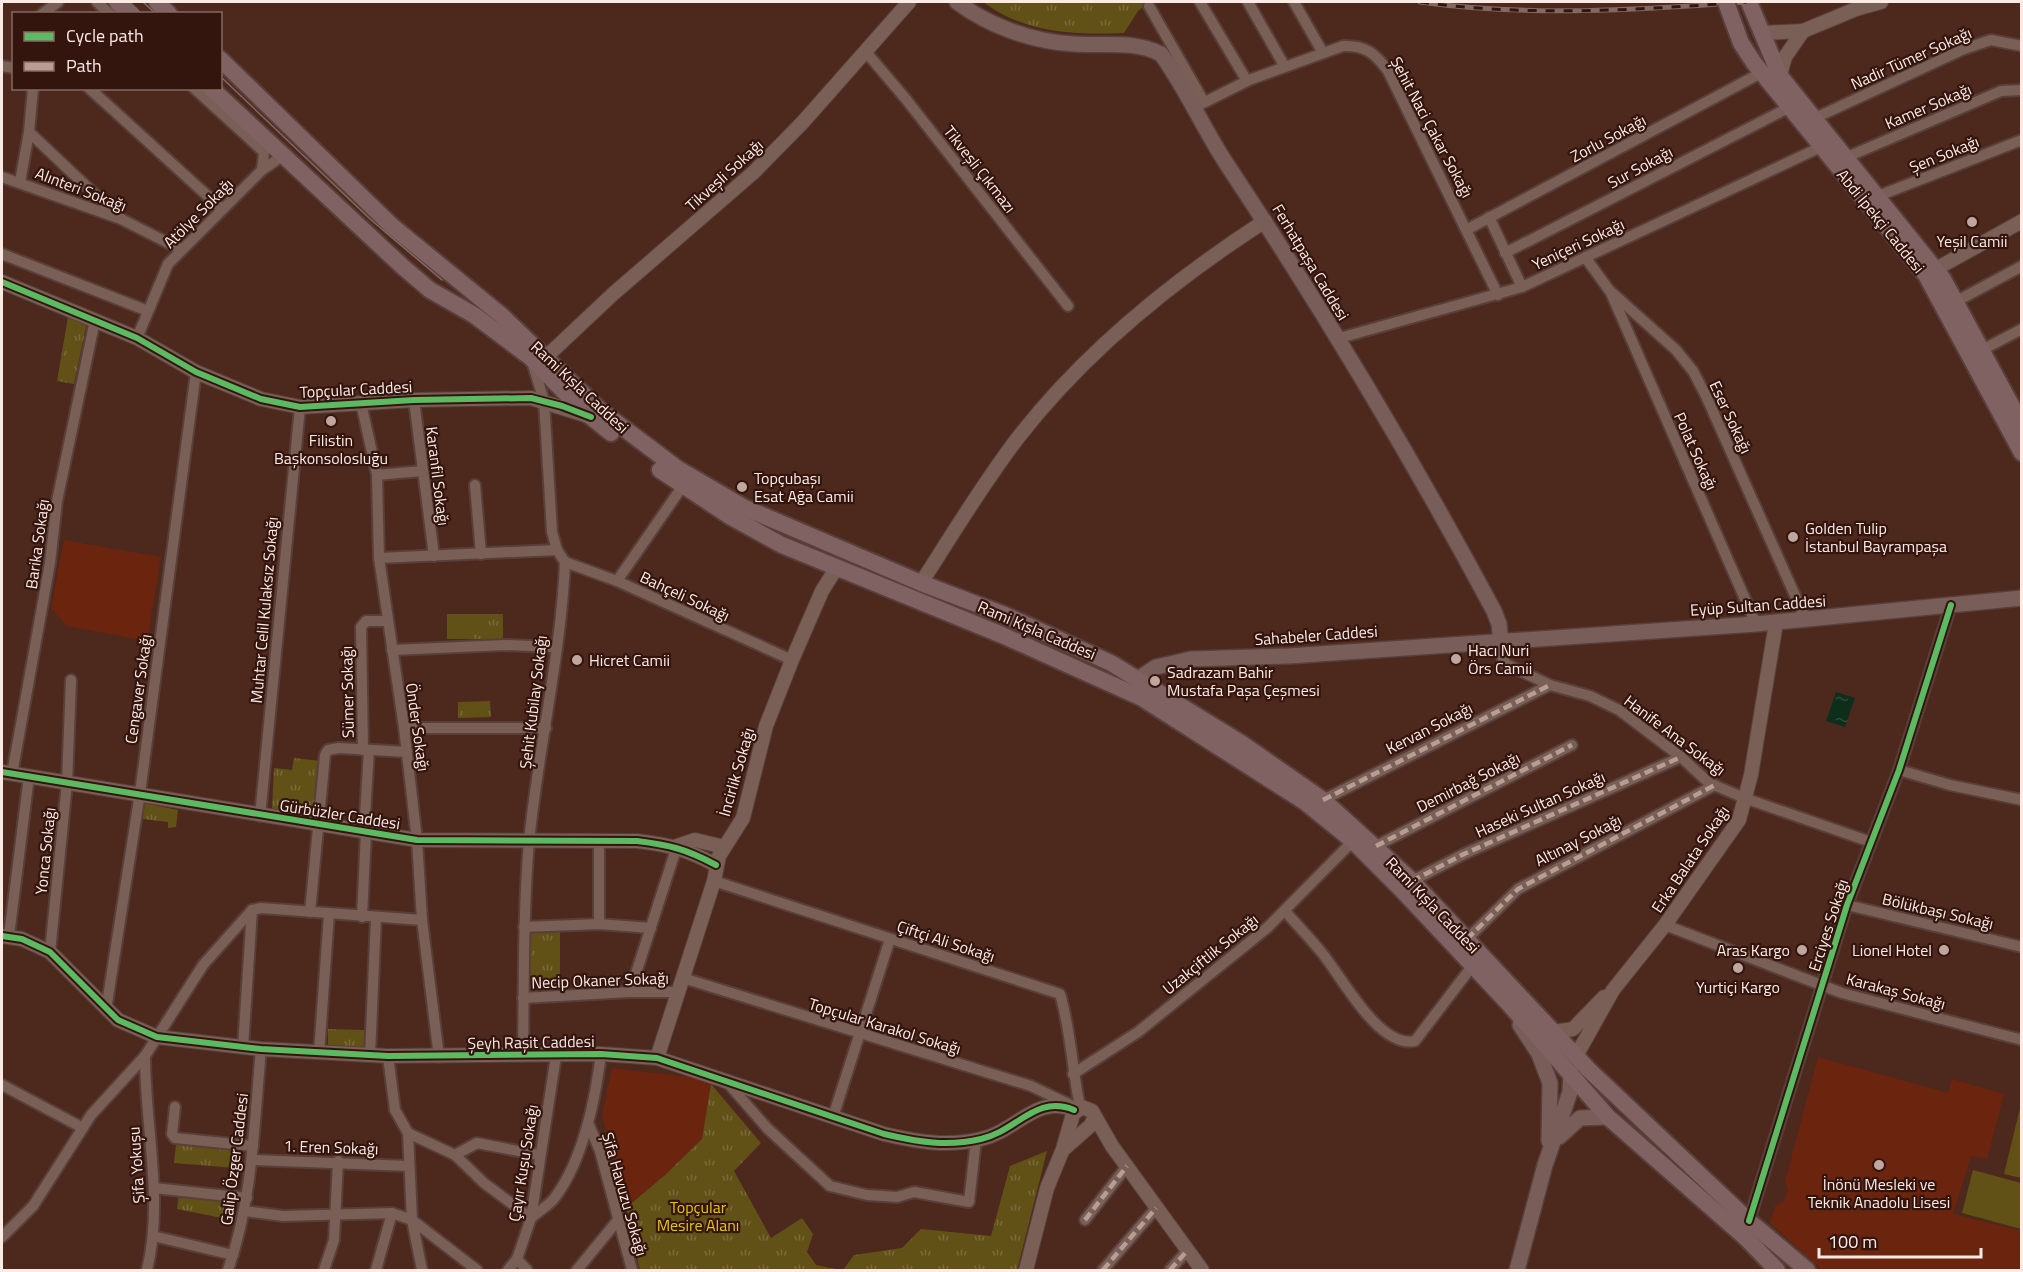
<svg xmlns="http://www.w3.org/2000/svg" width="2023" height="1272" viewBox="0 0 2023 1272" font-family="'Titillium Web',sans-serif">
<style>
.built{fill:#6b250f}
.grass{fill:url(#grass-tufts)}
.pitch{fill:#615117}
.water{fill:url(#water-ripples)}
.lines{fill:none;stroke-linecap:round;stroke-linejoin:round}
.minor-casing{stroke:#583f39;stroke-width:14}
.tertiary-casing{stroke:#583f39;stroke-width:16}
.secondary-casing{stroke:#583f39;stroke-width:18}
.primary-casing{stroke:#583f39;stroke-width:20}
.minor{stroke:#795f56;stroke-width:10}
.tertiary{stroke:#795f56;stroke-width:14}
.secondary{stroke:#795d59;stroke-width:15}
.primary{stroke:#7f6261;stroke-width:16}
.tram{stroke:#836963;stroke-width:1.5}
.rail-casing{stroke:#836963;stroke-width:5}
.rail{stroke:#33150d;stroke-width:3;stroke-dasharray:9;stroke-linecap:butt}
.primary-bridge-casing{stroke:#583f39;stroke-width:20;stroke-linecap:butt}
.primary-bridge{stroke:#7f6261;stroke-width:16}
.quiet{stroke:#b99d93;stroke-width:4.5;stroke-dasharray:9 4.5;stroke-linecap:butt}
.cycleway-casing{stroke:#33150d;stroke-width:10}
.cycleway{stroke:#5cba63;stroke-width:6}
.poi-dot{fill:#bfa69f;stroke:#33150d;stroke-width:2}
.labels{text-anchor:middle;stroke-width:4.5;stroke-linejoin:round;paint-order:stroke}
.street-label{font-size:16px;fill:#fceae5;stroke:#33150d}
.poi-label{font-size:16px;fill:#fceae5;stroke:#33150d;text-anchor:start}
.park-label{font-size:16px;fill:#e7c707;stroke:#33150d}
</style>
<defs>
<pattern id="grass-tufts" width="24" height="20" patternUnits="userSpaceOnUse" patternTransform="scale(1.5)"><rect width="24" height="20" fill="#615117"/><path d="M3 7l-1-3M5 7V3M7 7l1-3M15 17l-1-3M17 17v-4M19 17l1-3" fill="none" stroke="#796a39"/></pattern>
<pattern id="water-ripples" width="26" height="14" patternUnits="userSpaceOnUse" patternTransform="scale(1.5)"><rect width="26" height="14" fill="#0e2e1c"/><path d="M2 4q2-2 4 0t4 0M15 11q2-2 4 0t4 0" fill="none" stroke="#324c3d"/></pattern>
</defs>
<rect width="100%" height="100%" fill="#4d281d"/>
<!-- built -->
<g class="built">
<polygon points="64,540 161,557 147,641 67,626 51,608"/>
<polygon points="1818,1057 1948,1093 1952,1079 2004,1094 1987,1159 1971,1156 1953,1214 2021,1231 2021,1270 1822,1270 1770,1223 1775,1206 1783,1202 1788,1190 1785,1182"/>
<polygon points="612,1068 698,1078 711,1084 702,1139 665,1175 626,1208 602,1115"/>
</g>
<!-- grass -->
<g class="grass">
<path d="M983,2H1149L1138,11L1124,33C1075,35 1024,33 983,2Z"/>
<polygon points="68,317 87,322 74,384 57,381"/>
<rect x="447" y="614" width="56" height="25"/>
<polygon points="490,701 491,717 458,718 458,702"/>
<polygon points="294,758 320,761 314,816 272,809 274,768 292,770"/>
<polygon points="144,803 178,810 176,827 168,828 168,822 143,819 140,826"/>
<polygon points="560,932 560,987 529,988 531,933"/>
<polygon points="328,1029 364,1030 364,1047 328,1046"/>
<polygon points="711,1084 761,1143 734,1171 771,1238 802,1218 813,1234 807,1252 816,1265 840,1270 640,1270 626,1208 665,1175 702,1139"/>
<polygon points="176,1144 235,1150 235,1168 174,1163"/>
<polygon points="1047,1151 1017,1270 843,1270 854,1255 902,1248 921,1229 991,1236 1010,1166"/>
<polygon points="179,1195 230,1202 227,1219 177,1209"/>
</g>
<!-- pitch -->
<g class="pitch">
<polygon points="447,614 473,614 474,639 447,639"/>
<polygon points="2021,1104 2021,1178 2004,1174"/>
<polygon points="1973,1170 2021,1183 2021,1229 1962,1213"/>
</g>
<!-- water -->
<polygon class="water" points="1836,692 1855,698 1845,727 1826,721"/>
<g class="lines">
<!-- minor casing -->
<g class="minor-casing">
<g id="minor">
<polyline points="97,2 110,14"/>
<polyline points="1200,2 1247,81"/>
<polyline points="1248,2 1285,67"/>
<polyline points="1294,2 1323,53"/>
<polyline points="1149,6 1204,102"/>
<polyline points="42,14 58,2"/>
<polyline points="866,52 905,98 1068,306"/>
<polyline points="2,66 14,68"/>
<polyline points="89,88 222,209"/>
<polyline points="194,88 264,152 262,170"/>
<path d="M1193,108L1249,80L1343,46C1365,45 1375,53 1388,71L1498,295"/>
<polyline points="1815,118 1964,49 1991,40 2022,46"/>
<polyline points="29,132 121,219"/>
<polyline points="1847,157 2001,91 2022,90"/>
<polyline points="2,177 121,219 180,249"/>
<polyline points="20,182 29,132 33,88"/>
<polyline points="1878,196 2022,140"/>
<polyline points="1489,217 1522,287"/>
<polyline points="1468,229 1761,73"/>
<polyline points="1505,253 1788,108"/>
<polyline points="2,254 148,311"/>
<polyline points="1585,257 1609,290 1676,350 1693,371 1706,396 1806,620"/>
<polyline points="1611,293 1756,624"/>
<polyline points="1957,301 2022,266"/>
<polyline points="137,338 168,264 262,170 284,155"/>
<polyline points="1336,339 1522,287 1821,147"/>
<polyline points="1982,350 2022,329"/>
<polyline points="414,400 434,556"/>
<polyline points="361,403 377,475 379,558 404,728 417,840 422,920 439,1057"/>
<polyline points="377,475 422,471"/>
<polyline points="475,485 481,554"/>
<polyline points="379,558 557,550"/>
<polyline points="565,562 617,581 792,660"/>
<polyline points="617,581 682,487"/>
<polyline points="1501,642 1502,657 1506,664 1550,685 1590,696 1619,710 1681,757 1709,783 1747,799 1871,842"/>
<polyline points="392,650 505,645 555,647"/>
<polyline points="404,728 546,728"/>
<polyline points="363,750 361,627 366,621 387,621"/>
<polyline points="1899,770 1950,785 2022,800"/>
<polyline points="12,774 50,563 57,501 95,320"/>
<polyline points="1323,800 1550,685"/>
<polyline points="260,816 300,407"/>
<polyline points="364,832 369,750"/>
<polyline points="1376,846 1572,745"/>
<path d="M714,881L1060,994C1071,1031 1072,1069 1080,1107"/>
<polyline points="1412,881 1464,854 1681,757"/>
<polyline points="1847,905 2022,947"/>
<polyline points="252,910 261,908 422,920"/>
<path d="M1285,911C1297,925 1310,938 1322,953C1342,977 1379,1049 1415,1041L1473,965"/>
<polyline points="310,912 325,755 328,750 339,748 407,752"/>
<polyline points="362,917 366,832"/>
<polyline points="599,924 599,840"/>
<polyline points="1665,925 1842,993 2022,1040"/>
<polyline points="524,927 599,924 651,928"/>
<polyline points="9,936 29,776"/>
<polyline points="1467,939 1518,889 1715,785"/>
<polyline points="50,952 67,783 71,680"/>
<polyline points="683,978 1031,1086 1075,1107"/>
<polyline points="630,992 677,846"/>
<polyline points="523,998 630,992 678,992"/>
<polyline points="106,1010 140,793 196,372"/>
<polyline points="243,1047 252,910"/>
<polyline points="319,1053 329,914"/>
<polyline points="370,1055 376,918"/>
<path d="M145,1056C145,1127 164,1201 147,1270"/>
<polyline points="388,1056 395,1110 408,1133 412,1220 422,1270"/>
<path d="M523,1056C524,985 523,913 529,842C538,749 561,656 565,562L557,550L552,532L544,401L533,365"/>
<polyline points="1073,1074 1138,1032 1267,928 1353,841"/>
<polyline points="727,1082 767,1128 830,1186 867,1195 897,1197 914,1192 969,1202 976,1140"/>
<polyline points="2,1085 83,1128"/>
<polyline points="175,1107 172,1134 175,1138 253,1146"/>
<polyline points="833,1117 890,939"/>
<polyline points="589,1125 600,1151 632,1270"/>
<polyline points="408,1133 455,1155 477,1143 539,1155"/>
<path d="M455,1155L484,1183L531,1218C538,1212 547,1206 553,1200C583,1162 595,1101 601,1054"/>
<polyline points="252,1160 409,1166"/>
<polyline points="154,1188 247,1198"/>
<polyline points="245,1211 283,1216 392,1213 412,1220 477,1270"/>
<polyline points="1085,1220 1127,1166"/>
<polyline points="1749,1221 1847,905 1899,770 1951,605"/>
<polyline points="153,1236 233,1255"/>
<polyline points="2,1237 33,1206 91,1115 145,1056 203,965 252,910"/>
<polyline points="517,1259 527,1270"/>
<path d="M228,1270C253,1199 254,1124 261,1049"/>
<polyline points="324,1270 334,1240 338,1161"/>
<polyline points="376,1270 392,1213"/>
<polyline points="508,1270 517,1259 531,1218 556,1056"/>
<polyline points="577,1270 618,1220"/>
<polyline points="1103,1270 1156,1208"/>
<polyline points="1170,1270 1186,1252"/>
</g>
</g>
<!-- tertiary casing -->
<g class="tertiary-casing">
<g id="tertiary">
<polyline points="1803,31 1856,9 1881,2"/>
<polyline points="1762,33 1803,31"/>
<polyline points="1780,76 1785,57 1803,31"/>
<polyline points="1936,269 2022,221"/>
<polyline points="2,282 137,338 196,372 261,399 300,407 414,400 531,398 585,415"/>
<polyline points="546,357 613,294 754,172 803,122 909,2"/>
<path d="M921,583C952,535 982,485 1017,439C1085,351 1172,281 1265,221"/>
<path d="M2,772L417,840L637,841C670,845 686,849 716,865"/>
<polyline points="677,846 695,840 724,847"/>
<path d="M2,936L22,939L50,952L118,1020L157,1037L261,1049L388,1056L601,1054L657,1058L884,1134C918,1142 947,1147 981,1139C1017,1131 1036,1094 1074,1110"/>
<polyline points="1553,1032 1573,1029 1604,997"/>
<polyline points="1576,1056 1613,990 1665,925 1739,820 1751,775 1776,623"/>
<polyline points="657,1058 714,881 719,856 743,818 766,726 792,660 822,591 837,567"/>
<polyline points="1065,1148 1091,1125 1094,1118"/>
<polyline points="1026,1270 1047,1188 1063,1149 1073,1114 1082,1107 1092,1111 1112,1146 1202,1270"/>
</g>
</g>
<!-- secondary casing -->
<g class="secondary-casing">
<g id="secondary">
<path d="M957,2C989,26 1033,42 1074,44C1103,46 1134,40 1161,54C1186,88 1203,128 1226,163C1322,308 1412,458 1494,611L1499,624L1501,642"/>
<polyline points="1138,679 1156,667 1191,659 1289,656 1756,624 2022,598"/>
<polyline points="1520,1025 1539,1054 1550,1083 1549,1141"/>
<polyline points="1559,1137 1580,1118 1608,1117"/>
<polyline points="1517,1270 1545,1165 1570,1092 1571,1073"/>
</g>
</g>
<!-- primary casing -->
<g class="primary-casing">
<g id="primary">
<polyline points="117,2 130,14"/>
<polyline points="157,2 169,14"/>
<polyline points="1749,2 1780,76 1943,279 2022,425"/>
<polyline points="1731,16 1741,43 1754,63 1926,275 2022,453"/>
<polyline points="220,59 392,226 501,315 601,411 678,469 743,507 921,583 1005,615 1111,663 1241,743 1323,800 1412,881 1589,1070 1749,1221 1807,1270"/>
<polyline points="211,88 403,267 430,290 474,315 530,357 580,408 611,433"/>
<polyline points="660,470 731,517 782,545 1002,635 1142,698 1305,802 1353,841 1401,889 1509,1004 1608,1117 1746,1238 1777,1270"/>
</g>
</g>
<!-- minor -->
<use href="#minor" class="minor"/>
<!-- tertiary -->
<use href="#tertiary" class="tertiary"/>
<!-- secondary -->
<use href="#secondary" class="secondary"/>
<!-- primary -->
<use href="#primary" class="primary"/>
<!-- tram -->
<g class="tram">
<polyline points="129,2 142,14"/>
<polyline points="143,2 156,14"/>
<polyline points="220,76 370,219 442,280"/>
</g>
<!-- rail casing -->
<g class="rail-casing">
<path id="rail" d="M1420,2C1529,17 1638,10 1747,2"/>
</g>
<!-- rail -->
<use href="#rail" class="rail"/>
<!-- primary-bridge casing -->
<g class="primary-bridge-casing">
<polyline id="primary-bridge" points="1726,2 1731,16"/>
</g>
<!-- primary-bridge -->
<use href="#primary-bridge" class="primary-bridge"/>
<!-- quiet -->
<g class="quiet">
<polyline points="1323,800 1550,685"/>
<polyline points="1376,846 1572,745"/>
<polyline points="1412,881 1464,854 1681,757"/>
<polyline points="1467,939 1518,889 1715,785"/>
<polyline points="1085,1220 1127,1166"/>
<polyline points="1103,1270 1156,1208"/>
<polyline points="1170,1270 1186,1252"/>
</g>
<!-- cycleway casing -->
<g class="cycleway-casing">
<g id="cycleway">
<polyline points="2,282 137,338 196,372 261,399 300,407 414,400 531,398 562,406 591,417"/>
<path d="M2,772L417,840L637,841C670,845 686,849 716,865"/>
<path d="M2,936L22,939L50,952L118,1020L157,1037L261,1049L388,1056L601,1054L657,1058L884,1134C918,1142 947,1147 981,1139C1017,1131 1036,1094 1074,1110"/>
<polyline points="1749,1221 1847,905 1899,770 1951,605"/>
</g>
</g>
<!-- cycleway -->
<use href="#cycleway" class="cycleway"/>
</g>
<!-- markers -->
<g class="poi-dot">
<circle cx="1972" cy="222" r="6"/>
<circle cx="331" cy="421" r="6"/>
<circle cx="742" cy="487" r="6"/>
<circle cx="1793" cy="537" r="6"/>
<circle cx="1456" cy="659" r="6"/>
<circle cx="577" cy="660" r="6"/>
<circle cx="1155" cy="681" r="6"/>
<circle cx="1802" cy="950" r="6"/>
<circle cx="1944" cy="950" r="6"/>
<circle cx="1738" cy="968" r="6"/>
<circle cx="1879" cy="1165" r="6"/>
</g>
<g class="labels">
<!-- street labels -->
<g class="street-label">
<text transform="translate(1911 58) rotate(-24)" y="6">Nadir Tümer Sokağı</text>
<text transform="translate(1928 106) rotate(-23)" y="6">Kamer Sokağı</text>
<text transform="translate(1432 127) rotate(62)" y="6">Şehit Naci Çakar Sokağı</text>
<text transform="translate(1608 138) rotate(-28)" y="6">Zorlu Sokağı</text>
<text transform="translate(1944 154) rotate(-22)" y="6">Şen Sokağı</text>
<text transform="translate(1640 167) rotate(-28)" y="6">Sur Sokağı</text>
<text transform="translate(980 169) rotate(52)" y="6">Tikveşli Çıkmazı</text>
<text transform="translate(724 175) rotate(-42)" y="6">Tikveşli Sokağı</text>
<text transform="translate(81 189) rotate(21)" y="6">Alınteri Sokağı</text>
<text transform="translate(198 213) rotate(-45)" y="6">Atölye Sokağı</text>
<text transform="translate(1881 221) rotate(51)" y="6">Abdi İpekçi Caddesi</text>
<text transform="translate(1578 244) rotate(-25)" y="6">Yeniçeri Sokağı</text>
<text transform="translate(1311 262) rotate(59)" y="6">Ferhatpaşa Caddesi</text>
<text transform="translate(580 387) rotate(43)" y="6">Rami Kışla Caddesi</text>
<text transform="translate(356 389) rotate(-3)" y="6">Topçular Caddesi</text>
<text transform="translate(1731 417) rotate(65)" y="6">Eser Sokağı</text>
<text transform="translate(1696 451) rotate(66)" y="6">Polat Sokağı</text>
<text transform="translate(438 476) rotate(83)" y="6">Karanfil Sokağı</text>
<text transform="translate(37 544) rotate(-82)" y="6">Barika Sokağı</text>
<text transform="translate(685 596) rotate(25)" y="6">Bahçeli Sokağı</text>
<text transform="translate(1758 605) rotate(-4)" y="6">Eyüp Sultan Caddesi</text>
<text transform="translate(264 610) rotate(-85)" y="6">Muhtar Celil Kulaksız Sokağı</text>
<text transform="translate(1037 630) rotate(23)" y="6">Rami Kışla Caddesi</text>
<text transform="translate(1316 635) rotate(-4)" y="6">Sahabeler Caddesi</text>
<text transform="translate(138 689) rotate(-82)" y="6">Cengaver Sokağı</text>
<text transform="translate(347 692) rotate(-91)" y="6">Sümer Sokağı</text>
<text transform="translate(533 702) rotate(-83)" y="6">Şehit Kubilay Sokağı</text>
<text transform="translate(418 727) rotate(82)" y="6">Önder Sokağı</text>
<text transform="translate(1429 728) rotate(-27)" y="6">Kervan Sokağı</text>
<text transform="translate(1675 735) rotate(37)" y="6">Hanife Ana Sokağı</text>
<text transform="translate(736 772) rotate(-74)" y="6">İncirlik Sokağı</text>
<text transform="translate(1468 782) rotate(-27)" y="6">Demirbağ Sokağı</text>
<text transform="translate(1540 804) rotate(-24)" y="6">Haseki Sultan Sokağı</text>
<text transform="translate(340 814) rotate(9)" y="6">Gürbüzler Caddesi</text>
<text transform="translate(1578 840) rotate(-27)" y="6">Altınay Sokağı</text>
<text transform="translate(45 851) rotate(-84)" y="6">Yonca Sokağı</text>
<text transform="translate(1690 859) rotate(-56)" y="6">Erka Balata Sokağı</text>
<text transform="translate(1433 905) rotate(46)" y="6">Rami Kışla Caddesi</text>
<text transform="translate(1938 911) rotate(13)" y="6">Bölükbaşı Sokağı</text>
<text transform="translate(1828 925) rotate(-72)" y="6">Erciyes Sokağı</text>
<text transform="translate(946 941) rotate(18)" y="6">Çiftçi Ali Sokağı</text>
<text transform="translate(1210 954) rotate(-39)" y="6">Uzakçiftlik Sokağı</text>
<text transform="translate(600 980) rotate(-2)" y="6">Necip Okaner Sokağı</text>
<text transform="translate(1896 991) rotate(15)" y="6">Karakaş Sokağı</text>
<text transform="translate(885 1026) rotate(17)" y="6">Topçular Karakol Sokağı</text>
<text transform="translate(531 1042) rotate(-1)" y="6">Şeyh Raşit Caddesi</text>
<text transform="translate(331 1147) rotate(2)" y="6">1. Eren Sokağı</text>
<text transform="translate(234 1159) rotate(-83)" y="6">Galip Özger Caddesi</text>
<text transform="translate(523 1163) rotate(-81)" y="6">Çayır Kuşu Sokağı</text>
<text transform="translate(136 1165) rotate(-94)" y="6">Şifa Yokuşu</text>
<text transform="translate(625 1194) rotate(74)" y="6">Şifa Havuzu Sokağı</text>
</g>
<!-- poi labels -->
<g class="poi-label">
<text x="1972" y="247" text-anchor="middle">Yeşil Camii</text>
<text x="331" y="446" text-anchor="middle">Filistin<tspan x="331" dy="18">Başkonsolosluğu</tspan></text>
<text x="754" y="484">Topçubaşı<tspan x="754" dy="18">Esat Ağa Camii</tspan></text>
<text x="1805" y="534">Golden Tulip<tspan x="1805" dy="18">İstanbul Bayrampaşa</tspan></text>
<text x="1468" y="656">Hacı Nuri<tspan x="1468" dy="18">Örs Camii</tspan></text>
<text x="589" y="666">Hicret Camii</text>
<text x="1167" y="678">Sadrazam Bahir<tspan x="1167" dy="18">Mustafa Paşa Çeşmesi</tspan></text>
<text x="1790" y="956" text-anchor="end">Aras Kargo</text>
<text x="1932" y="956" text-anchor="end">Lionel Hotel</text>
<text x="1738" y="993" text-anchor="middle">Yurtiçi Kargo</text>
<text x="1879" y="1190" text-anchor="middle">İnönü Mesleki ve<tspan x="1879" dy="18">Teknik Anadolu Lisesi</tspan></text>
</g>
<!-- park labels -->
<g class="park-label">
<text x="698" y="1213">Topçular<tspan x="698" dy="18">Mesire Alanı</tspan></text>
</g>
</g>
<!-- border -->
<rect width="2023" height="1272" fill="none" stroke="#fceae5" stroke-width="6"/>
<!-- legend -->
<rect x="12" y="12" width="210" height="78" fill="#33150d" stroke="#836a63" stroke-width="1.5"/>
<rect x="24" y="32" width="30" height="9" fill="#5cba63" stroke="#836a63" stroke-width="1.5"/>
<text x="66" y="42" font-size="18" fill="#fceae5">Cycle path</text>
<rect x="24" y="62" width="30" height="9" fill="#b99d93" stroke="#836a63" stroke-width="1.5"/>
<text x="66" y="72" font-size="18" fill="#fceae5">Path</text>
<!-- scale -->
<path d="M1819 1248v9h162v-9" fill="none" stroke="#fceae5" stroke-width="3"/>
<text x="1828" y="1248" font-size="18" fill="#fceae5" stroke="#33150d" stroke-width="4.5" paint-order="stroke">100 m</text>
</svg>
